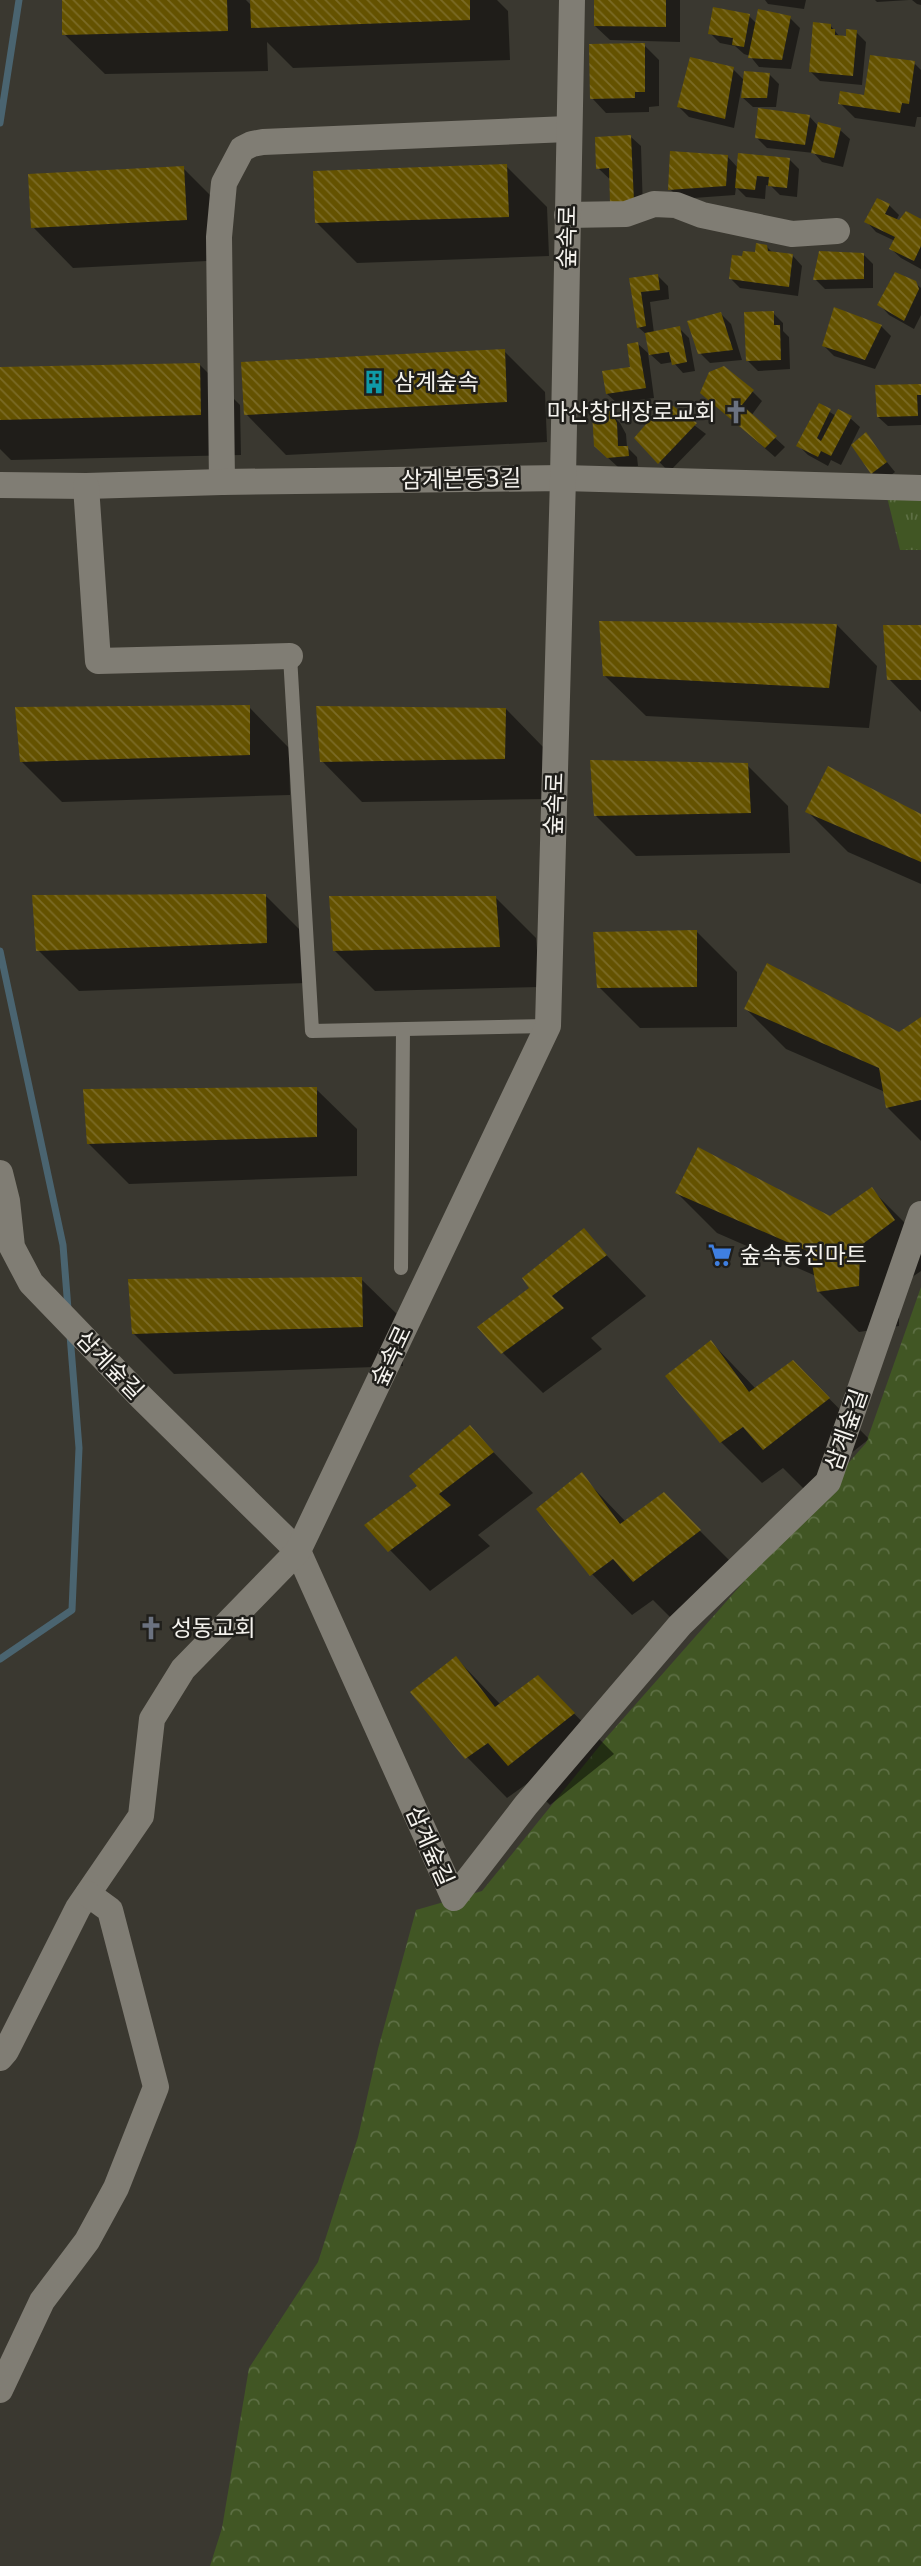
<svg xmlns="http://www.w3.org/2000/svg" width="921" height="2566" viewBox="0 0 921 2566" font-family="'DejaVu Sans','Noto Sans KR',sans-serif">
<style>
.forest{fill:url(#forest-crowns)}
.park{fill:url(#park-tufts)}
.shadow{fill:#0007}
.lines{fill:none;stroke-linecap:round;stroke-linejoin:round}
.stream{stroke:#4a6470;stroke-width:7}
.building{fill:url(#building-back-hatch)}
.service{stroke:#807d74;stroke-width:14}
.minor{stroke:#807d74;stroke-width:26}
.labels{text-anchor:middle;stroke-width:5;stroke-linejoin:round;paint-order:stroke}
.street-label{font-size:23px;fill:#f5f3ee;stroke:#201f1b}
.poi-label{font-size:23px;fill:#f5f3ee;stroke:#201f1b;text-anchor:start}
</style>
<defs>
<pattern id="forest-crowns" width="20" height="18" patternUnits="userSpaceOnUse" patternTransform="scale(1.75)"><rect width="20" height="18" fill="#415624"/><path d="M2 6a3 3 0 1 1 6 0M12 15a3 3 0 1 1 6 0" fill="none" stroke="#5d6f44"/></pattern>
<pattern id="park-tufts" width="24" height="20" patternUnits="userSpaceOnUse" patternTransform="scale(1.75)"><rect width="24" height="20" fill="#415624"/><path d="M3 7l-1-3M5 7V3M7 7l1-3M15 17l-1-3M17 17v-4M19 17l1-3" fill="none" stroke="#5d6f44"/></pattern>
<pattern id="building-back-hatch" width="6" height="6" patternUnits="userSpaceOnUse" patternTransform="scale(1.75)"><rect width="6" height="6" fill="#645200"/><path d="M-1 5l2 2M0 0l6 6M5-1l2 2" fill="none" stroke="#7b6b26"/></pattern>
</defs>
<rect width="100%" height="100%" fill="#3a3830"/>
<!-- forest -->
<polygon class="forest" points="921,1287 921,2566 210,2566 222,2528 249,2368 318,2262 358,2137 378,2049 416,1910 482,1891 606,1738 866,1443"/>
<!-- park -->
<polygon class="park" points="887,497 921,497 921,550 900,550"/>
<!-- shadow -->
<g class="shadow">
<polygon points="63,0 246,0 252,6 252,0 497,0 508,11 510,60 293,68 267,42 268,71 105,74 64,34"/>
<polygon points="596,0 680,0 680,42 610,40 595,26"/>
<polygon points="765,0 806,0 804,9 768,4"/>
<polygon points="875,0 909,0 877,2"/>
<polygon points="912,0 921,0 921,5 917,4"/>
<polygon points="749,16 757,24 790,18 800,28 791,69 759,67 750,56 744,54 735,46 720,43 710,33"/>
<polygon points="830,25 840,37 847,38 856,32 866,42 862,85 820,81 810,71"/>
<polygon points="644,45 659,60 659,106 649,107 649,112 606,113 592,98"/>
<polygon points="914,63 921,70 921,117 917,117 915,127 855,118 840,103 866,97"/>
<polygon points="733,69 745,81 769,74 779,84 776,107 753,107 743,98 744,85 742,85 734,128 689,117 679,107"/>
<polygon points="809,116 819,127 840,130 850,139 843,167 822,162 814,153 767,148 757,138"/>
<polygon points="631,137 641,146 643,211 598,168"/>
<polygon points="727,156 738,168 789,159 799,169 797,197 780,195 771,186 766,185 765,199 746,197 736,187 735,195 680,199 670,189"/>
<polygon points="506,166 547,207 549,256 357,263 317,223"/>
<polygon points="183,168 224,209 226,260 73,268 33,227"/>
<polygon points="889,205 899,215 896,221 921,221 921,269 901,258 891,249 895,241 876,232 867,222"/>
<polygon points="766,246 773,253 793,256 802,266 798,296 740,288 730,278 744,258 756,254"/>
<polygon points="863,254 873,264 873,288 825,289 815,279"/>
<polygon points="658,276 668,286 669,299 650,302 654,333 679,328 689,338 695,371 683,373 673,362 661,364 651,355 647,335 638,327 631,280"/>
<polygon points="915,283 921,288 921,315 914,329 889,315 880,305"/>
<polygon points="835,309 881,326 891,336 875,369 834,356 824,346"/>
<polygon points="773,313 783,323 783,331 789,337 790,369 758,371 748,361"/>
<polygon points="721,314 731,324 742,360 710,363 700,353"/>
<polygon points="638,344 648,353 654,398 617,403 607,394 632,369"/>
<polygon points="504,351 545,392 547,442 286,455 246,414"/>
<polygon points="199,364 240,405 241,455 11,460 0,449 0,369"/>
<polygon points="921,385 921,425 888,426 878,417"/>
<polygon points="752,391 762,401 751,416 785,447 775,457 712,402"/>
<polygon points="666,404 706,434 669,472 636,438"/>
<polygon points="819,405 836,416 850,418 860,427 841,465 831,460 828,466 808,455 798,445"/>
<polygon points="610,413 620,423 626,434 627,447 637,457 638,466 618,467 606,456"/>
<polygon points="865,435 895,472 882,482 872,473"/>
<polygon points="837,625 877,666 869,728 646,716 605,676"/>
<polygon points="921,627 921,712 889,679"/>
<polygon points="249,707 289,748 290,795 62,802 21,761"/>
<polygon points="506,709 546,750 545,799 362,802 322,761"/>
<polygon points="747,765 788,806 790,853 636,856 595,815"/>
<polygon points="807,811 921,816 921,884 848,852"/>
<polygon points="266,896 306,936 307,983 79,991 38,950"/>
<polygon points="495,897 536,938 540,987 375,991 335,951"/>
<polygon points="696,931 737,972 737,1027 640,1028 599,987"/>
<polygon points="746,1009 899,1034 921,1019 921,1141 887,1107 885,1092 786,1049"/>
<polygon points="316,1089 357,1129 357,1176 129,1184 89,1144"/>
<polygon points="871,1189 912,1230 921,1243 921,1271 899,1286 899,1326 859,1332 818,1291 816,1276 717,1233 677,1193 830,1218"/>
<polygon points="583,1231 646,1296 591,1338 602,1349 543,1393 503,1353 532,1289"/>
<polygon points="361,1279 402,1319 403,1366 174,1374 134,1334"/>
<polygon points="711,1342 756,1389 793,1362 869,1439 805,1490 783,1468 762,1483 721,1442"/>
<polygon points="470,1428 533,1493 478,1535 490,1546 430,1591 390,1550 419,1486"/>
<polygon points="581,1475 626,1522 663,1494 740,1571 675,1622 653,1600 632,1615 592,1574"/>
<polygon points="456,1658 501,1705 538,1677 614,1754 550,1805 528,1783 507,1798 467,1757"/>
</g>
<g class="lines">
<!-- stream -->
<g class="stream">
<polyline points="0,123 19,0"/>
<polyline points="0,951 63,1245 68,1309"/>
<polyline points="0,1659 72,1610 79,1448 70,1335"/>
</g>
</g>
<!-- building -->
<g class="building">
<polygon points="62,0 227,0 228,31 62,35"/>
<polygon points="250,0 470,0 470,20 251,28"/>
<polygon points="594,0 666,0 666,27 594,26"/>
<polygon points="713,7 750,14 744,47 732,45 733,38 708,34"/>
<polygon points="758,9 791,16 782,60 748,58"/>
<polygon points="813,22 831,24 831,29 835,29 835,35 846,36 846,29 857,30 853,76 809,72"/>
<polygon points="645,43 645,92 635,92 635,98 590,99 589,44"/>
<polygon points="870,55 915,61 909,104 902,103 900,113 838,104 840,91 864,95"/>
<polygon points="690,57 734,67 725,119 677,107"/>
<polygon points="744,71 770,73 767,98 741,98"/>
<polygon points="758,108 810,115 805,145 755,138"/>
<polygon points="818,122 841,128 834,158 811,153"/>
<polygon points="631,135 634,202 610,203 609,168 596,169 595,137"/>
<polygon points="670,151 728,155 726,186 668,190"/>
<polygon points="738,153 790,158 787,188 768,186 769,177 757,176 755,190 735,188"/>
<polygon points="507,164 509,217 315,223 313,171"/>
<polygon points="184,166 187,220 31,228 28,174"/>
<polygon points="877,198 890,204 885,214 899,220 906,211 921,219 921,246 914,261 889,249 895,237 864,222"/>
<polygon points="756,243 767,245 768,251 793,254 789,287 729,279 732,255 742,256 743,251 755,252"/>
<polygon points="819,251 864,253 864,279 813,280"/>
<polygon points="895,272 916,281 919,289 904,321 877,305"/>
<polygon points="658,274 660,290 641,292 646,326 637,328 629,278"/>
<polygon points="834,307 882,325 865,360 822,346"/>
<polygon points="774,311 774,325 780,325 781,360 746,361 744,312"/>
<polygon points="721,312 733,350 698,354 687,321"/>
<polygon points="680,326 687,362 672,365 669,352 649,355 645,333"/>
<polygon points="638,342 646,388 606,394 602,371 630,367 627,344"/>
<polygon points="505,349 507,402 244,415 241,362"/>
<polygon points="200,363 201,415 0,420 0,367"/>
<polygon points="724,366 754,390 742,405 777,436 765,448 700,393 709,372"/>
<polygon points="921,384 921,395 917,395 918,416 877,417 875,385"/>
<polygon points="666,401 697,423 658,464 634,438"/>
<polygon points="819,403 831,409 817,438 821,441 838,409 852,416 831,456 821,451 818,457 796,446"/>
<polygon points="611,411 617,423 618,446 628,446 629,456 607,458 594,446 592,412"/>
<polygon points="866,432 887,462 871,474 851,445"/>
<polygon points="599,621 837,624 829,688 603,676"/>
<polygon points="883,625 921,625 921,680 887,680"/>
<polygon points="250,705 250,755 20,762 15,707"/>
<polygon points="316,706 506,708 505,759 320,762"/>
<polygon points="590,760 748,763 751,813 594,816"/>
<polygon points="828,766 921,814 921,862 805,812"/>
<polygon points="266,894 267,943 36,951 32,895"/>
<polygon points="329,896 496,896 500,947 333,951"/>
<polygon points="697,930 697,987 597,988 593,932"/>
<polygon points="767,963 899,1032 921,1017 921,1100 886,1108 879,1068 744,1009"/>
<polygon points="317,1087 317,1137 87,1144 83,1089"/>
<polygon points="698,1147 830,1216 872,1187 895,1220 860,1246 859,1286 817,1292 810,1252 675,1193"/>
<polygon points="584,1228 607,1255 552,1296 564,1308 501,1354 477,1327 529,1288 522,1278"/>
<polygon points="362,1277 363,1327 132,1334 128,1279"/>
<polygon points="711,1340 749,1392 793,1360 830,1398 763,1450 743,1427 720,1443 665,1376"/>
<polygon points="470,1425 494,1452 439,1494 451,1505 388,1552 364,1525 417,1486 409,1476"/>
<polygon points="582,1472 620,1524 664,1492 701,1530 633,1582 613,1559 590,1576 536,1509"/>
<polygon points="456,1656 495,1707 538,1675 575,1713 508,1766 488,1743 465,1759 410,1692"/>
</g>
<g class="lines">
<!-- service -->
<g class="service">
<polyline points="290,656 312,1031 548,1026"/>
<polyline points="401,1268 403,1030"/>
</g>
<!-- minor -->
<g class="minor">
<polyline points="567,215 626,214 654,204 676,205 702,215 792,234 837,231"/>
<polyline points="222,482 219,237 224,183 242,149 252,144 263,142 568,129"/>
<polyline points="0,485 86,486 222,482 563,478 921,488"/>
<polyline points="86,486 98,661 290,656"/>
<polyline points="0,1173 7,1201 12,1247 31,1283 142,1398 298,1551 454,1898 526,1805 680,1625 828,1482 921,1214"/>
<polyline points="0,2058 6,2051 78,1908 141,1816 152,1719 183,1669 298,1551 548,1026 563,478 572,0"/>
<polyline points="0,2390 42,2301 87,2241 116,2188 156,2087 110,1910 88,1894"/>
</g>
</g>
<!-- icons -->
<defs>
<g id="building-bare" transform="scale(1.89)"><path d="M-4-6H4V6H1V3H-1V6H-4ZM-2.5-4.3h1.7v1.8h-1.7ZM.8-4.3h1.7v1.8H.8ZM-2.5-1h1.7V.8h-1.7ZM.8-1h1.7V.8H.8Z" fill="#0f9aa8" stroke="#201f1b" stroke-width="2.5" paint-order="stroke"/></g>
<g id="church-bare" transform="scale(1.89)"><path d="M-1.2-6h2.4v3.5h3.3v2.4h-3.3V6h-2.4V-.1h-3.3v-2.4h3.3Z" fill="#6b7280" stroke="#201f1b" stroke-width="2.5" paint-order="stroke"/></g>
<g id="supermarket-bare" transform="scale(1.89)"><path d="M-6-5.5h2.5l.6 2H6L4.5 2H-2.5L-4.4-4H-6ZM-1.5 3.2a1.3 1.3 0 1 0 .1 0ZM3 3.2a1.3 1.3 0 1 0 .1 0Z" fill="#3f7fe0" stroke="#201f1b" stroke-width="2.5" paint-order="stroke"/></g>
</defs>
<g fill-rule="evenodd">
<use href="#building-bare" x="374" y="382"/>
<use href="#church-bare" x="736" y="412"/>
<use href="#supermarket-bare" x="720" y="1255"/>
<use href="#church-bare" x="151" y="1628"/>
</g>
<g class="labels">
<!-- street labels -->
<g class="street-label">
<text transform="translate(567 237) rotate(-89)" y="8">숲속로</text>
<text transform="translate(461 479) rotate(-1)" y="8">삼계본동3길</text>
<text transform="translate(554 804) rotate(-88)" y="8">숲속로</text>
<text transform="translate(391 1356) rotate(-65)" y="8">숲속로</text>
<text transform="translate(110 1365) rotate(46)" y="8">삼계숲길</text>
<text transform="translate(846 1430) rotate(-71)" y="8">삼계숲길</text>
<text transform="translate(430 1846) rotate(66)" y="8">삼계숲길</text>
</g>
<!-- poi labels -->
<g class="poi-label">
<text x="394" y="390">삼계숲속</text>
<text x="716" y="420" text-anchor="end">마산창대장로교회</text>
<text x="740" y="1263">숲속동진마트</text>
<text x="171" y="1636">성동교회</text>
</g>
</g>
</svg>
